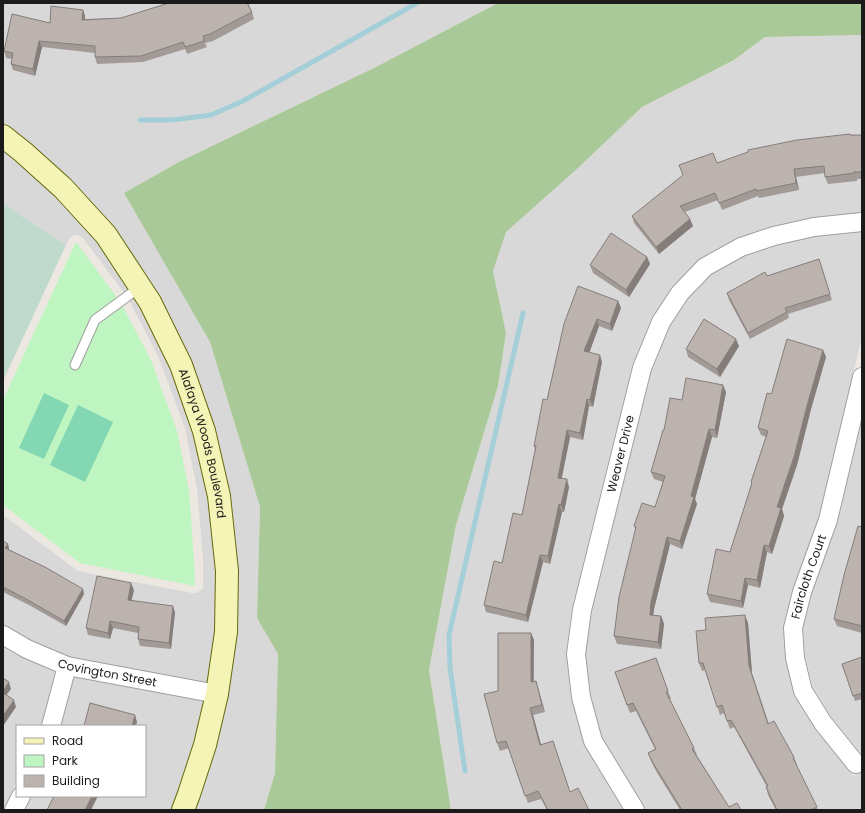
<svg xmlns="http://www.w3.org/2000/svg" width="865" height="813" viewBox="0 0 865 813" font-family="Poppins,sans-serif">
<style>
.residential{fill:#d9d8d8}
.forest{fill:#aac998}
.wetland{fill:#bfd9cc}
.park{fill:#bff5c0}
.pitch{fill:#83d7b2}
.lines{fill:none;stroke-linecap:round;stroke-linejoin:round}
.stream{stroke:#a4cfd8;stroke-width:5}
.lane-casing{stroke:#9f9f9f;stroke-width:11}
.street-casing{stroke:#9f9f9f;stroke-width:20}
.secondary-casing{stroke:#65690b;stroke-width:24}
.lane{stroke:#fff;stroke-width:9}
.street{stroke:#fff;stroke-width:18}
.secondary{stroke:#f5f4b7;stroke-width:22}
.wall{fill:#a29a96}
.shaded-wall{fill:#847d7a}
.building{fill:#bcb3ae;stroke:#847d7a}
.labels{text-anchor:middle;stroke-width:3;stroke-linejoin:round;paint-order:stroke}
.street-label{font-size:12px;fill:#1b1b1b;stroke:#fff}
</style>
<rect width="100%" height="100%" fill="#ece8e1"/>
<!-- residential -->
<g class="residential">
<polygon points="4,3 498,3 376,67 179,162 124,193 210,342 260,507 257,618 278,654 275,773 264,810 193,810 236,631 191,362 30,145 3,124 3,4"/>
<polygon points="862,35 862,213 771,228 736,239 698,262 672,289 652,319 632,366 572,609 566,653 571,699 584,744 623,810 451,810 429,670 456,525 498,386 506,333 493,271 506,232 578,168 642,107 734,60 765,37"/>
<polygon points="3,148 55,194 98,241 141,306 172,369 195,434 210,498 217,572 216,632 209,683 70,658 33,642 3,624 3,515 78,571 192,593 197,593 203,588 203,558 197,489 185,428 159,358 128,298 83,238 79,235 74,235 70,238 66,245 21,216 3,203"/>
<polygon points="861,231 862,241 862,336 819,518 792,590 783,629 786,660 794,694 815,728 854,776 862,770 862,810 646,810 602,737 591,695 585,653 591,611 651,369 670,325 688,298 711,274 744,255 776,244 815,236"/>
<polygon points="862,419 862,755 832,718 813,687 805,656 803,628 811,594 838,521"/>
<polygon points="3,646 22,657 55,672 41,726 17,726 17,782 4,810 3,810"/>
<polygon points="74,677 206,701 195,744 172,810 24,810 31,796 145,796 145,726 61,726"/>
</g>
<!-- forest -->
<polygon class="forest" points="498,3 862,3 862,35 765,37 734,60 642,107 578,168 506,232 493,271 506,333 498,386 456,525 429,670 451,810 264,810 275,773 278,654 257,618 260,507 210,342 124,193 179,162 376,67"/>
<!-- wetland -->
<polygon class="wetland" points="3,203 21,216 66,245 3,381"/>
<!-- park -->
<polygon class="park" points="76,242 121,303 151,360 177,431 189,491 194,559 195,586 80,563 3,505 3,400"/>
<!-- pitch -->
<g class="pitch">
<polygon points="44,393 69,405 44,459 19,448"/>
<polygon points="78,405 113,422 85,482 50,465"/>
</g>
<g class="lines">
<!-- stream -->
<g class="stream">
<polyline points="140,120 172,120 211,115 243,101 417,3"/>
<polyline points="465,771 450,668 449,635 523,313"/>
</g>
<!-- lane casing -->
<g class="lane-casing">
<polyline id="lane" points="75,365 95,320 140,287"/>
</g>
<!-- street casing -->
<g class="street-casing">
<g id="street">
<path id="s1" d="M3,635L27,649L67,666L217,694"/>
<polyline points="51,726 67,666"/>
<path id="s2" d="M856,764L823,723L803,691L795,658L793,628L802,592L828,520L862,377"/>
<polyline points="14,810 21,796"/>
<path id="s3" d="M635,810L593,741L581,697L576,654L582,610L642,368L661,322L680,293L705,267L741,247L774,236L814,227L862,222"/>
</g>
</g>
<!-- secondary casing -->
<g class="secondary-casing">
<g id="secondary">
<path id="s4" d="M3,136L23,152L63,188L106,235L150,302L181,365L204,431L219,496L227,571L226,632L217,694L205,745L189,794L183,810"/>
</g>
</g>
<!-- lane -->
<use href="#lane" class="lane"/>
<!-- street -->
<use href="#street" class="street"/>
<!-- secondary -->
<use href="#secondary" class="secondary"/>
</g>
<!-- wall -->
<g class="wall">
<polygon points="169,3 253,3 248,5 252,12 254,19 213,41 205,43 207,47 187,54 185,49 143,62 97,64 95,57 95,53 42,47 35,76 13,70 11,64 12,59 6,58 4,51 50,23 83,10 85,16 85,19 121,18"/>
<polygon points="850,135 862,135 862,179 857,179 857,181 828,184 825,177 825,173 796,177 799,190 759,198 758,196 722,210 718,200 685,212 693,226 659,254 634,223 632,216 717,163"/>
<polygon points="647,257 650,264 629,297 593,273 590,265"/>
<polygon points="821,266 832,300 788,314 789,318 750,339 729,300 727,293 767,276"/>
<polygon points="618,301 621,308 612,331 599,326 589,353 602,362 593,407 589,406 583,440 570,437 562,478 569,487 564,512 562,512 550,564 543,562 528,622 486,612 484,605 502,563 522,515 535,450 534,446 547,400 564,324"/>
<polygon points="739,346 720,377 688,357 686,349"/>
<polygon points="823,350 826,357 811,409 797,465 782,509 784,516 772,554 767,552 760,588 748,585 743,608 710,602 707,594 730,552 752,485 751,482 766,437 761,435 758,428 771,394"/>
<polygon points="726,392 717,438 712,437 695,499 697,504 682,549 670,544 654,609 653,616 661,616 664,624 661,649 617,644 614,636 636,530 634,526 655,507 663,482 654,479 651,472 664,430 682,400"/>
<polygon points="862,527 862,633 837,626 834,619"/>
<polygon points="3,541 8,544 9,550 84,594 66,626 29,605 3,592"/>
<polygon points="134,590 131,601 175,612 171,649 140,646 138,639 138,633 113,628 110,639 88,635 86,628"/>
<polygon points="748,623 752,673 769,724 794,757 797,765 796,765 818,810 776,810 768,795 766,787 767,787 734,727 730,729 724,713 720,715 705,670 702,671 699,663 706,630"/>
<polygon points="531,633 534,640 534,681 536,681 538,688 545,712 533,715 541,745 570,792 589,810 547,810 541,799 528,803 509,748 500,751 497,743 498,691"/>
<polygon points="862,657 862,699 855,701 842,664"/>
<polygon points="656,658 671,699 669,699 694,748 697,755 697,756 729,807 741,810 680,810 656,771 651,761 648,753 655,749 636,711 630,713 615,672"/>
</g>
<!-- shaded-wall -->
<g class="shaded-wall">
<polygon points="83,10 85,16 84,26 82,20"/>
<polygon points="39,41 42,47 35,76 33,69"/>
<polygon points="794,169 796,177 799,190 796,183"/>
<polygon points="690,219 693,226 659,254 656,247"/>
<polygon points="647,257 650,264 629,297 626,290"/>
<polygon points="618,301 621,308 612,331 610,324"/>
<polygon points="597,319 599,326 587,359 584,351"/>
<polygon points="736,339 739,346 720,377 717,369"/>
<polygon points="823,350 826,357 811,409 797,465 782,509 784,516 772,554 769,546 777,507"/>
<polygon points="600,355 602,362 593,407 590,400"/>
<polygon points="723,385 726,392 717,438 715,430"/>
<polygon points="587,399 589,406 583,440 580,433"/>
<polygon points="709,429 712,437 695,499 697,504 682,549 680,541 691,496"/>
<polygon points="567,430 570,437 560,485 558,478"/>
<polygon points="567,479 569,487 564,512 561,505"/>
<polygon points="559,504 562,512 550,564 548,556"/>
<polygon points="667,537 670,544 654,609 652,623 650,615 651,602"/>
<polygon points="8,544 9,549 7,553 5,548"/>
<polygon points="764,545 767,552 760,588 757,580"/>
<polygon points="540,555 543,562 528,622 526,615"/>
<polygon points="745,578 748,585 743,608 741,601"/>
<polygon points="131,583 134,590 130,607 128,600"/>
<polygon points="83,589 84,594 66,626 64,621"/>
<polygon points="173,606 175,612 171,649 169,643"/>
<polygon points="745,615 748,623 752,673 749,666"/>
<polygon points="661,616 664,624 661,649 658,642"/>
<polygon points="110,621 113,628 110,639 108,633"/>
<polygon points="531,633 534,640 533,689 531,682"/>
<polygon points="536,681 538,688 545,712 542,705"/>
<polygon points="9,682 11,689 4,698 3,695 3,691"/>
<polygon points="14,700 16,707 3,726 3,716"/>
<polygon points="530,708 533,715 543,752 540,745"/>
<polygon points="135,715 137,722 136,726 132,726"/>
<polygon points="92,796 98,796 91,810 85,810"/>
</g>
<!-- building -->
<g class="building">
<polygon points="169,3 247,3 252,12 210,34 203,36 204,41 185,47 183,42 141,56 95,57 95,46 39,41 33,69 11,64 13,53 4,51 12,14 50,23 51,6 83,10 82,20 121,18"/>
<polygon points="850,134 850,135 862,135 862,172 854,172 854,173 825,177 824,166 794,169 796,183 756,191 756,189 719,203 715,193 680,206 690,219 656,247 632,216 683,175 679,165 713,153 717,163 748,152 748,150 797,140"/>
<polygon points="611,233 647,257 626,290 590,265"/>
<polygon points="819,259 830,294 785,308 787,312 748,333 727,293 765,272 767,276"/>
<polygon points="578,286 618,301 610,324 597,319 584,351 600,355 590,400 587,399 580,433 567,430 558,478 567,479 561,505 559,504 548,556 540,555 526,615 484,605 494,561 502,563 513,513 522,515 536,446 534,446 543,399 547,400 564,324"/>
<polygon points="704,319 736,339 717,369 686,349"/>
<polygon points="787,339 823,350 808,402 794,457 777,507 781,508 769,546 764,545 757,580 745,578 741,601 707,594 716,549 730,552 752,483 751,482 768,431 758,428 767,393 771,394 772,392"/>
<polygon points="686,378 723,385 715,430 709,429 691,496 694,497 680,541 667,537 651,602 650,615 661,616 658,642 614,636 619,597 636,527 634,526 642,503 655,507 665,476 651,472 663,430 664,430 670,398 682,400"/>
<polygon points="858,526 862,527 862,626 834,619 844,575"/>
<polygon points="3,541 8,544 5,548 45,567 83,589 64,621 28,600 3,587"/>
<polygon points="97,576 131,583 128,600 173,606 169,643 138,639 139,627 110,621 108,633 86,628"/>
<polygon points="745,615 749,666 768,724 774,721 794,757 793,758 817,807 811,810 777,810 766,787 768,786 731,720 727,721 722,705 717,707 703,663 699,663 696,631 706,630 705,618"/>
<polygon points="498,633 531,633 531,682 536,681 542,705 530,708 540,745 553,741 570,792 578,788 589,810 548,810 538,791 525,796 506,741 497,743 484,694 498,691"/>
<polygon points="862,657 862,693 853,696 842,664"/>
<polygon points="656,658 668,691 666,692 694,748 692,749 729,807 737,803 741,810 682,810 653,763 648,753 656,749 633,703 627,705 615,672"/>
<polygon points="3,678 9,682 3,691"/>
<polygon points="3,693 14,700 3,716"/>
<polygon points="90,703 135,715 132,726 84,726"/>
<polygon points="54,796 92,796 85,810 47,810"/>
</g>
<g class="labels">
<!-- street labels -->
<g class="street-label">
<text dy="4" stroke="none"><textPath href="#s4" startOffset="375">Alafaya Woods Boulevard</textPath></text>
<text dy="4" stroke="none"><textPath href="#s3" startOffset="375">Weaver Drive</textPath></text>
<text dy="4" stroke="none"><textPath href="#s2" startOffset="208">Faircloth Court</textPath></text>
<text dy="4" stroke="none"><textPath href="#s1" startOffset="112">Covington Street</textPath></text>
</g>
</g>
<!-- border -->
<rect width="865" height="813" fill="none" stroke="#1b1b1b" stroke-width="8"/>
<!-- legend -->
<rect x="16" y="725" width="130" height="72" fill="#ffffff" stroke="#a4a4a4"/>
<rect x="24" y="738" width="20" height="6" fill="#f5f4b7" stroke="#a4a4a4"/>
<text x="52" y="745" font-size="12" fill="#1b1b1b">Road</text>
<rect x="24" y="755" width="20" height="12" fill="#bff5c0" stroke="#a4a4a4"/>
<text x="52" y="765" font-size="12" fill="#1b1b1b">Park</text>
<rect x="24" y="775" width="20" height="12" fill="#bcb3ae" stroke="#a4a4a4"/>
<text x="52" y="785" font-size="12" fill="#1b1b1b">Building</text>
</svg>
